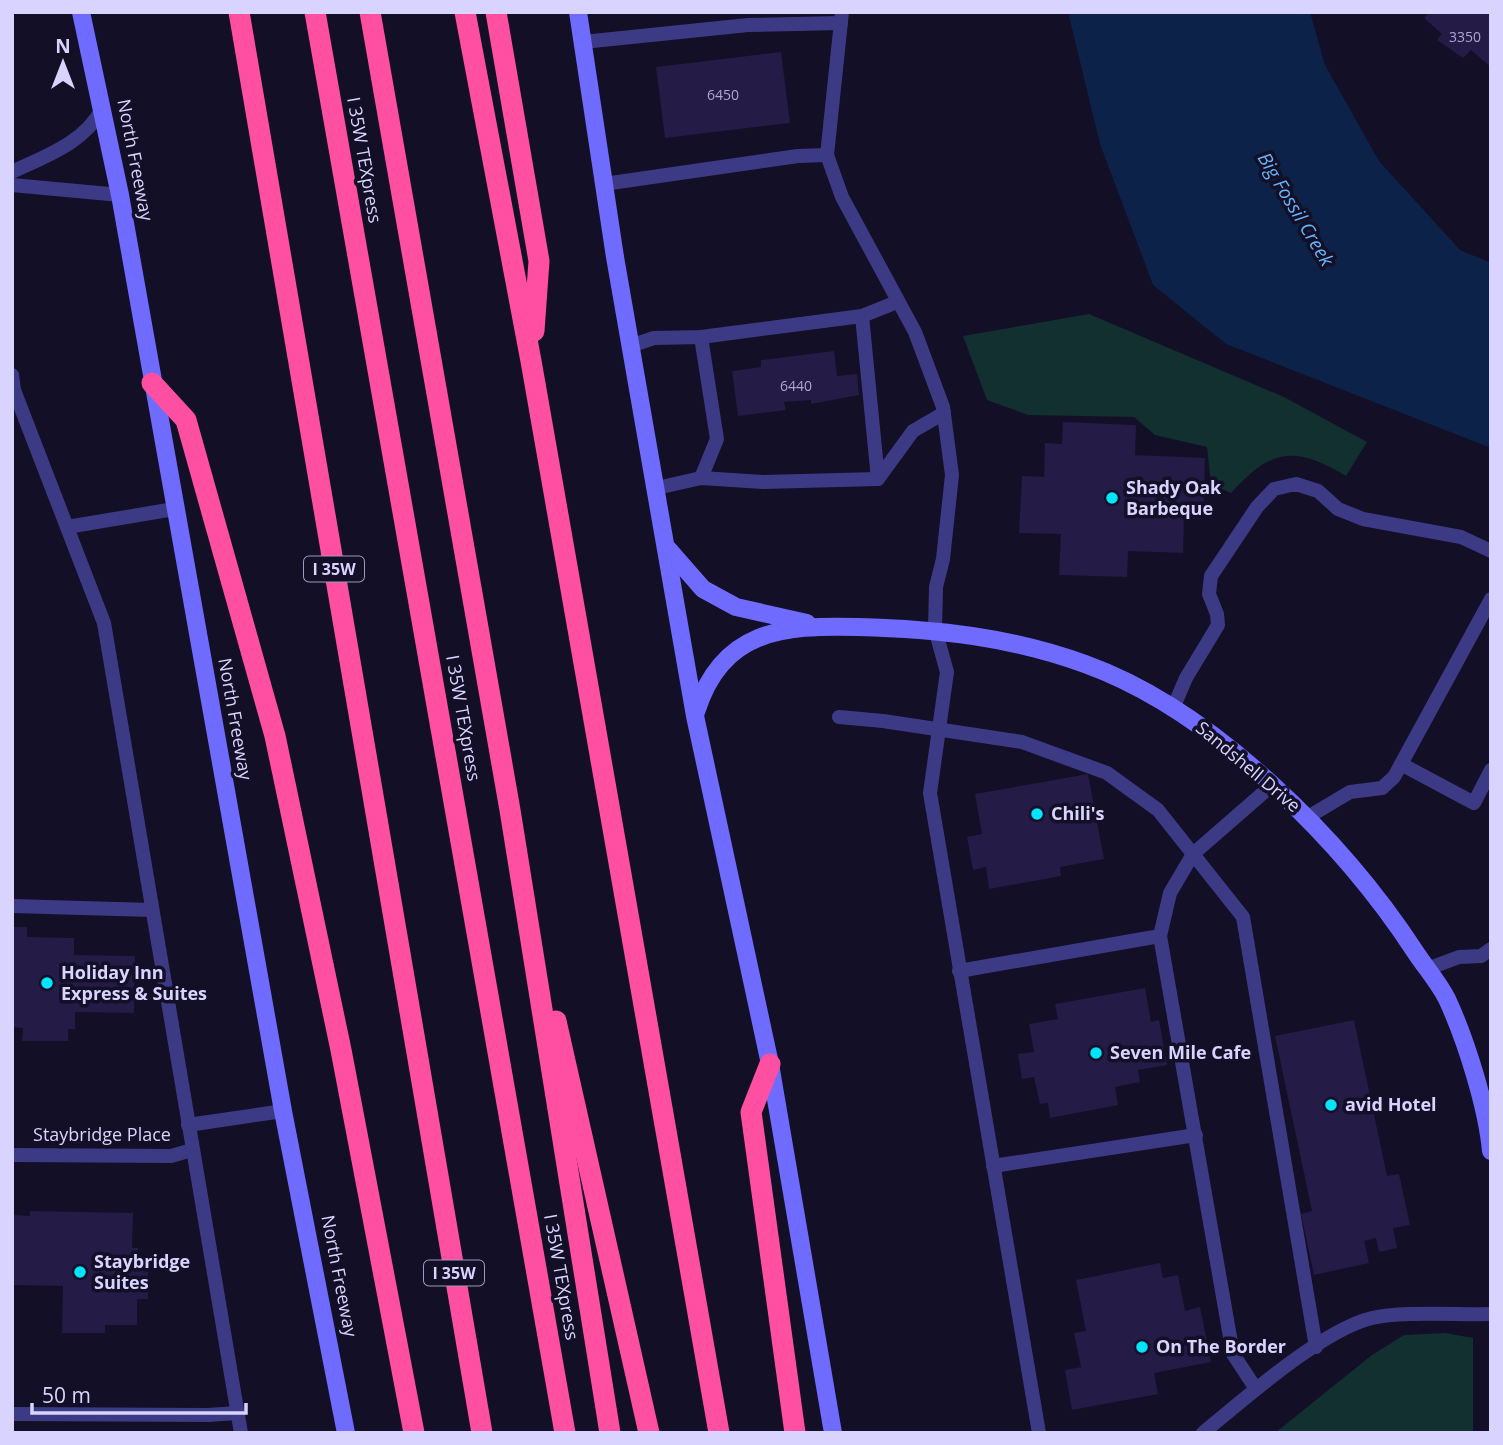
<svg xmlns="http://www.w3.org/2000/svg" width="1503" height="1445" viewBox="0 0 1503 1445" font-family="'Open Sans',sans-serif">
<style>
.green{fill:#12302f}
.water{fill:#0c2248}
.building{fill:#241b47}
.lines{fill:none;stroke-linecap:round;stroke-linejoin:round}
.lane{stroke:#3d3a85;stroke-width:14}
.secondary{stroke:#6f6bff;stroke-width:18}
.highway{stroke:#ff4fa3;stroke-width:21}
.poi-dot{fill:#00e5ff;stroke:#130f26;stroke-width:2.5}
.labels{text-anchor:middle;stroke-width:7;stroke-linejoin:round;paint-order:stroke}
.number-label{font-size:14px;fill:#aca6d1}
.shield{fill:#130f26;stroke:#9e99be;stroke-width:2}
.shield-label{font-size:16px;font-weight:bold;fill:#d9d4ff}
.street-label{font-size:18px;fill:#d9d4ff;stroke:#130f26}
.poi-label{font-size:18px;font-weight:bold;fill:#d9d4ff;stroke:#130f26;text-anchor:start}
.water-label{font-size:19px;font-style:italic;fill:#62b6ff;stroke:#130f26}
</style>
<rect width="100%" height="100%" fill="#130f26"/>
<!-- green -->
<g class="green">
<path d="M1089,314L1284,397L1367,442L1346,476C1294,445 1271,449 1231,493L1211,484L1207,447L1155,435L1134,417L1028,415L987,400L963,336Z"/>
<polygon points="1445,1333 1473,1338 1473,1433 1275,1433 1372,1355 1404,1335"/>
</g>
<!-- water -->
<polygon class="water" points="1068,12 1310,12 1325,65 1379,161 1460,250 1491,263 1491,448 1226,344 1153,285 1100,144"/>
<!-- building -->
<g class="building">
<polygon points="1430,12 1491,12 1491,67 1471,50 1463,58 1437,40 1442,34 1424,18"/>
<polygon points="781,52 790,123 665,138 656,67"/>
<polygon points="834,351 837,376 857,374 859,395 811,404 811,400 784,402 786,410 738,416 732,371 761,367 761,360"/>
<polygon points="1063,422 1136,425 1135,455 1205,458 1203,519 1184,519 1183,553 1128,551 1127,577 1059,575 1061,534 1019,533 1022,476 1044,477 1045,443 1062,444"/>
<polygon points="1088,774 1104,859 1060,867 1061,876 989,889 986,867 973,870 967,837 982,834 975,794"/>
<polygon points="12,927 27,927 27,937 74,938 74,955 135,956 134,1013 75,1012 75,1029 68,1029 68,1041 22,1041 23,1028 12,1027"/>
<polygon points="1145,988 1151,1022 1159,1020 1167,1065 1138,1070 1140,1082 1115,1087 1118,1105 1050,1118 1048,1103 1040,1104 1034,1077 1022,1079 1018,1054 1034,1052 1029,1024 1058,1019 1055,1004"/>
<polygon points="1354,1020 1387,1176 1399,1174 1410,1225 1393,1228 1397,1248 1379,1252 1376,1238 1364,1241 1369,1263 1314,1275 1301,1214 1312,1211 1275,1036"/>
<polygon points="30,1211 133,1213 132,1248 138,1248 138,1259 148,1259 148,1299 137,1299 137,1325 105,1325 105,1333 62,1333 63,1286 12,1285 12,1215 30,1216"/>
<polygon points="1160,1263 1163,1278 1178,1275 1185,1311 1200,1307 1211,1362 1154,1373 1158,1394 1072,1410 1065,1370 1081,1367 1074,1333 1086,1331 1076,1280"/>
</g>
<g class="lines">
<!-- lane -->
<g class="lane">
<polyline points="842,12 827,155 842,197 915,332 943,407 952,475 943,559 936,587 935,629 947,672 930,793 1039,1433"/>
<polyline points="583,42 748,25 841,23"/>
<path d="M12,172C46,156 84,143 102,109"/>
<polyline points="604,184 798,156 827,155"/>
<polyline points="12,185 120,195"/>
<polyline points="862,316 878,479"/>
<polyline points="701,337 717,439 701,478"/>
<polyline points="630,346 654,338 701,337 862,316 897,302"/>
<polyline points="12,375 14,390 104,623 241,1433"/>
<polyline points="657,488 701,478 763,482 878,479 913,431 944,413"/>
<polyline points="67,527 174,509"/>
<polyline points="1174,706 1186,678 1218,625 1217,614 1209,594 1211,576 1257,507 1274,489 1296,484 1318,491 1338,509 1363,519 1461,537 1491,551"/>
<polyline points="839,717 883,721 1022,742 1107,773 1158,810 1243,917 1316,1347"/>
<polyline points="1401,764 1474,803 1491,770"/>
<polyline points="1308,817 1350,792 1382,788 1394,777 1491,599"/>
<polyline points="12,906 152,910"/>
<polyline points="1427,969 1459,957 1481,956 1491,949"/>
<polyline points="959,971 1160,936"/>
<polyline points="188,1125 283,1111"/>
<polyline points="12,1155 171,1156 192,1150"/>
<polyline points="993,1166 1196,1135"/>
<polyline points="1256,1389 1233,1354 1160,936 1170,893 1193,854 1271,786"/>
<polyline points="12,1414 208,1415 237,1413"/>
<path d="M1203,1433C1244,1399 1322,1330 1372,1318C1400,1311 1459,1315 1491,1314"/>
</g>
<!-- secondary -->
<g class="secondary">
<polyline points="81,12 120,195 283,1111 346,1433"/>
<polyline points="578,12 615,257 695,716 770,1064 833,1433"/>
<polyline points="668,549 703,589 736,607 807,623"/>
<path d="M696,712C722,630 782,625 858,627C937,629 1011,637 1085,664C1213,710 1343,841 1416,953C1426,968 1439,983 1447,999C1466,1040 1487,1107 1491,1151"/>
</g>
<!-- highway -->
<g class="highway">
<polyline points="239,12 482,1433"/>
<polyline points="315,12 565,1433"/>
<polyline points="370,12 510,810 610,1433"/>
<polyline points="465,12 531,361 719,1433"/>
<polyline points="496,12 539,261 534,331"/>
<polyline points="152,383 186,420 275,736 341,1050 414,1433"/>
<polyline points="556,1021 649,1433"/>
<polyline points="770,1064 751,1112 795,1433"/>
</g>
</g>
<!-- markers -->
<g class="poi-dot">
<circle cx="1112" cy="498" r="7"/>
<circle cx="1037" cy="814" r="7"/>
<circle cx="47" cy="983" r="7"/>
<circle cx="1096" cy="1053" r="7"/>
<circle cx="1331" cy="1105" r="7"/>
<circle cx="80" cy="1272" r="7"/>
<circle cx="1142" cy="1347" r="7"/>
</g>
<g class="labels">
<!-- number labels -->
<g class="number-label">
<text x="1465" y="42">3350</text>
<text x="723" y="100">6450</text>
<text x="796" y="391">6440</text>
</g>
<!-- shield labels -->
<g class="shield">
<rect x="304" y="556.5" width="60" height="25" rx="5"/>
<rect x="424" y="1260.5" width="60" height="25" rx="5"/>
</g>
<g class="shield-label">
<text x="334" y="575">I 35W</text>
<text x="454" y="1279">I 35W</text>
</g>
<!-- street labels -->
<g class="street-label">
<text transform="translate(135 160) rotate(79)" y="6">North Freeway</text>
<text transform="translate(364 160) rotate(80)" y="6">I 35W TEXpress</text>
<text transform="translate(463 718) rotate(80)" y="6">I 35W TEXpress</text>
<text transform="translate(235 719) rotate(80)" y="6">North Freeway</text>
<text transform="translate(1248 767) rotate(40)" y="6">Sandshell Drive</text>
<text x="102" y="1141">Staybridge Place</text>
<text transform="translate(339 1276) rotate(79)" y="6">North Freeway</text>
<text transform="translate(561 1277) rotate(80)" y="6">I 35W TEXpress</text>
</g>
<!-- poi labels -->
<g class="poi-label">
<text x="1126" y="494">Shady Oak<tspan x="1126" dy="21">Barbeque</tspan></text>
<text x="1051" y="820">Chili's</text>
<text x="61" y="979">Holiday Inn<tspan x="61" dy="21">Express &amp; Suites</tspan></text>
<text x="1110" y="1059">Seven Mile Cafe</text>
<text x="1345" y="1111">avid Hotel</text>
<text x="94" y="1268">Staybridge<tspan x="94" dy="21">Suites</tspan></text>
<text x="1156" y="1353">On The Border</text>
</g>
<!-- water labels -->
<g class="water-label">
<text transform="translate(1296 209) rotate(59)" y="7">Big Fossil Creek</text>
</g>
</g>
<!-- border -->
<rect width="1503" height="1445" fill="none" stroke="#d9d4ff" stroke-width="28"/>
<!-- north arrow -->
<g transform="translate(63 63)" stroke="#130f26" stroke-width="5" paint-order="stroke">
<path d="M0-5L12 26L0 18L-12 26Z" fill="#d9d4ff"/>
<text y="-10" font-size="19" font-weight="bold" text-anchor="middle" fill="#d9d4ff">N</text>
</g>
<!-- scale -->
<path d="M32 1403v10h214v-10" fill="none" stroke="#d9d4ff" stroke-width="3.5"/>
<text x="42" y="1403" font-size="21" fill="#d9d4ff" stroke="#130f26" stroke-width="5" paint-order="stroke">50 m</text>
</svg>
